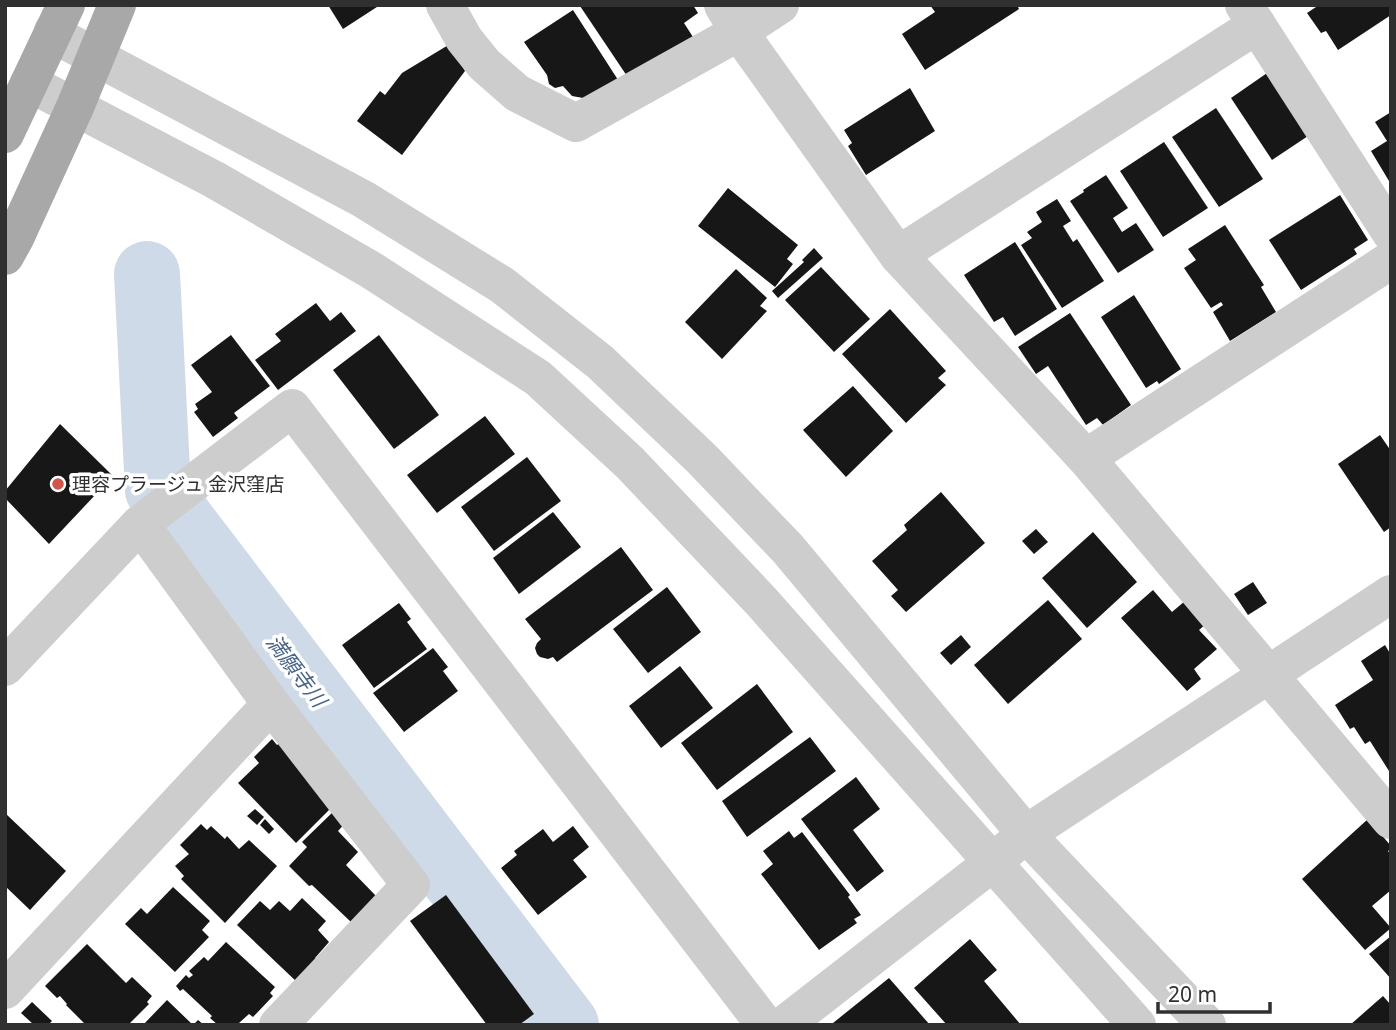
<svg xmlns="http://www.w3.org/2000/svg" width="1396" height="1030" viewBox="0 0 1396 1030" font-family="'Noto Sans','Noto Sans JP',sans-serif">
<style>
.lines{fill:none;stroke-linecap:round;stroke-linejoin:round}
.river{stroke:#cfdae8;stroke-width:66}
.building{fill:#171717}
.minor{stroke:#cdcdcd;stroke-width:38}
.major{stroke:#a8a8a8;stroke-width:38}
.poi-dot{fill:#d0554a;stroke:#fff;stroke-width:2.5}
.labels{text-anchor:middle;stroke-width:7;stroke-linejoin:round;paint-order:stroke}
.poi-label{font-size:19px;fill:#303030;stroke:#fff;text-anchor:start}
.water-label{font-size:21px;font-style:italic;fill:#486588;stroke:#fff}
</style>
<rect width="100%" height="100%" fill="#fff"/>
<g class="lines">
<!-- river -->
<polyline class="river" points="147,274 158,490 566,1025"/>
</g>
<!-- building -->
<g class="building">
<polygon points="328,5 380,5 343,29"/>
<polygon points="582,5 693,5 698,13 684,23 693,37 629,79 580,6"/>
<polygon points="930,5 1017,5 1019,9 925,70 902,34 935,12"/>
<polygon points="1319,5 1391,5 1391,15 1338,50 1326,31 1321,33 1307,13"/>
<polygon points="573,10 620,83 583,98 572,96 563,86 555,88 549,84 547,75 524,42"/>
<polygon points="450,44 465,71 402,155 357,121 380,91 385,95 402,73"/>
<polygon points="1270,71 1311,134 1272,160 1231,98"/>
<polygon points="910,88 935,131 866,175 848,146 852,143 844,130"/>
<polygon points="1216,108 1263,179 1219,207 1172,137"/>
<polygon points="1391,112 1391,179 1389,181 1371,151 1387,141 1375,122"/>
<polygon points="1164,142 1208,208 1163,237 1120,171"/>
<polygon points="1106,175 1128,208 1113,218 1122,232 1136,223 1154,250 1118,273 1070,201 1084,192 1083,190"/>
<polygon points="728,188 798,245 787,259 793,264 775,287 698,226"/>
<polygon points="1340,195 1368,240 1354,249 1357,254 1301,290 1269,240"/>
<polygon points="1057,199 1071,221 1063,226 1073,242 1077,239 1104,281 1062,308 1021,245 1032,238 1027,232 1042,222 1036,212"/>
<polygon points="1225,225 1264,285 1261,287 1276,312 1230,341 1213,312 1223,305 1221,302 1211,308 1184,268 1196,260 1188,249"/>
<polygon points="1015,242 1057,309 1015,336 1003,317 994,322 964,275"/>
<polygon points="814,248 823,258 778,298 772,291 804,262 802,260"/>
<polygon points="821,267 870,319 834,352 785,300"/>
<polygon points="736,269 767,298 760,306 767,311 722,359 685,322"/>
<polygon points="1134,295 1181,369 1159,384 1157,381 1146,388 1101,317"/>
<polygon points="316,303 330,321 341,312 356,331 278,390 255,360 281,341 275,334"/>
<polygon points="890,309 946,371 938,378 946,385 906,423 842,354"/>
<polygon points="1070,313 1131,405 1103,425 1097,418 1086,425 1048,366 1036,374 1018,347"/>
<polygon points="231,335 270,386 234,413 238,418 213,437 194,412 198,409 195,404 212,392 191,365"/>
<polygon points="379,335 439,415 394,449 333,370"/>
<polygon points="853,386 893,431 846,477 803,430"/>
<polygon points="485,416 515,454 437,513 407,475"/>
<polygon points="60,424 113,476 49,544 5,498 5,491"/>
<polygon points="1380,435 1391,451 1391,527 1384,532 1338,464"/>
<polygon points="527,457 561,501 494,551 461,507"/>
<polygon points="941,492 985,543 906,612 891,596 898,590 872,561 907,530 904,525"/>
<polygon points="553,512 581,547 519,594 493,558"/>
<polygon points="1036,529 1048,542 1034,554 1022,541"/>
<polygon points="1093,532 1137,582 1087,628 1042,578"/>
<polygon points="621,547 653,590 557,662 553,657 548,659 540,657 537,654 535,648 537,643 541,639 525,619"/>
<polygon points="1253,582 1267,603 1248,615 1234,594"/>
<polygon points="667,587 701,632 648,673 613,629"/>
<polygon points="1153,590 1172,612 1185,601 1206,624 1199,630 1217,649 1194,669 1201,679 1187,691 1121,618"/>
<polygon points="1048,600 1082,639 1008,704 974,665"/>
<polygon points="399,603 411,619 407,622 427,649 374,688 342,645"/>
<polygon points="961,635 971,647 951,665 940,653"/>
<polygon points="1385,645 1391,655 1391,770 1389,771 1370,741 1365,744 1354,727 1350,729 1335,705 1373,680 1361,661"/>
<polygon points="433,648 448,667 443,671 458,691 404,732 373,693"/>
<polygon points="680,666 713,708 661,748 629,706"/>
<polygon points="757,684 793,732 717,790 681,743"/>
<polygon points="810,737 836,771 747,837 722,801"/>
<polygon points="272,739 277,745 280,743 336,803 296,843 238,783 259,763 254,757"/>
<polygon points="856,777 880,809 853,830 884,871 857,892 801,819"/>
<polygon points="255,809 264,817 257,825 247,816"/>
<polygon points="336,809 348,820 338,831 358,852 346,865 376,896 351,922 312,885 309,886 289,866 307,847 302,842"/>
<polygon points="5,813 66,871 30,910 5,886"/>
<polygon points="265,819 274,829 269,834 260,825"/>
<polygon points="1368,819 1391,846 1391,849 1388,851 1391,855 1391,890 1372,906 1391,928 1365,950 1302,879"/>
<polygon points="201,824 207,830 211,826 225,839 227,836 239,849 249,840 277,866 225,923 181,879 184,876 175,866 189,854 180,845"/>
<polygon points="573,826 589,847 573,860 587,877 538,915 501,868 517,855 514,851 543,829 553,842"/>
<polygon points="789,831 794,838 802,832 850,895 848,897 861,915 854,919 857,923 819,950 761,874 773,864 763,851"/>
<polygon points="173,887 210,921 202,930 209,937 175,972 125,924 141,908 147,914"/>
<polygon points="446,895 534,1014 519,1025 487,1025 410,921"/>
<polygon points="302,898 326,921 318,930 329,942 315,958 319,962 299,984 237,925 260,901 270,910 279,901 290,911"/>
<polygon points="1391,936 1391,979 1369,954"/>
<polygon points="970,939 997,970 984,981 1021,1025 947,1025 914,988"/>
<polygon points="226,942 275,987 270,993 273,996 253,1017 249,1014 239,1023 241,1025 218,1025 210,1018 212,1016 183,989 180,991 176,986 186,975 189,978 193,975 189,971 204,957 208,961"/>
<polygon points="87,944 126,983 132,977 152,996 147,1002 149,1004 128,1025 86,1025 66,1005 67,1004 60,996 57,998 45,986"/>
<polygon points="889,978 930,1025 834,1025 833,1023"/>
<polygon points="1383,996 1391,1005 1391,1025 1350,1025"/>
<polygon points="167,1000 193,1025 198,1020 204,1025 143,1025"/>
<polygon points="32,1002 52,1021 48,1025 34,1025 21,1013"/>
</g>
<g class="lines">
<!-- minor -->
<g class="minor">
<polyline points="445,5 464,39 484,64 517,93 576,123 739,32 780,5"/>
<polyline points="723,5 739,32 898,255 1086,458 1391,820"/>
<polyline points="1244,5 1391,233"/>
<polyline points="53,31 66,41 363,199 502,285 600,362 702,459 788,549 1026,834 1207,1025"/>
<polyline points="29,83 215,180 371,270 538,378 630,463 761,601 1137,1025"/>
<polyline points="898,255 1257,25"/>
<polyline points="1086,458 1391,260"/>
<polyline points="140,524 271,704"/>
<polyline points="5,667 140,524 292,408 765,1025"/>
<polyline points="5,990 271,704 411,885 278,1025"/>
<polyline points="784,1025 992,863 1026,834 1391,594"/>
</g>
<!-- major -->
<g class="major">
<polyline points="5,134 66,5"/>
<polyline points="5,256 15,238 75,107 117,5"/>
</g>
</g>
<!-- markers -->
<circle class="poi-dot" cx="58" cy="484" r="7"/>
<g class="labels">
<!-- poi labels -->
<g class="poi-label">
<text x="72" y="491">理容プラージュ 金沢窪店</text>
</g>
<!-- water labels -->
<g class="water-label">
<text transform="translate(296 671) rotate(53)" y="7">満願寺川</text>
</g>
</g>
<!-- border -->
<rect width="1396" height="1030" fill="none" stroke="#303030" stroke-width="14"/>
<!-- scale -->
<path d="M1158 1002v10h112v-10" fill="none" stroke="#303030" stroke-width="3.5"/>
<text x="1168" y="1002" font-size="21" fill="#303030" stroke="#ffffff" stroke-width="5" paint-order="stroke">20 m</text>
</svg>
